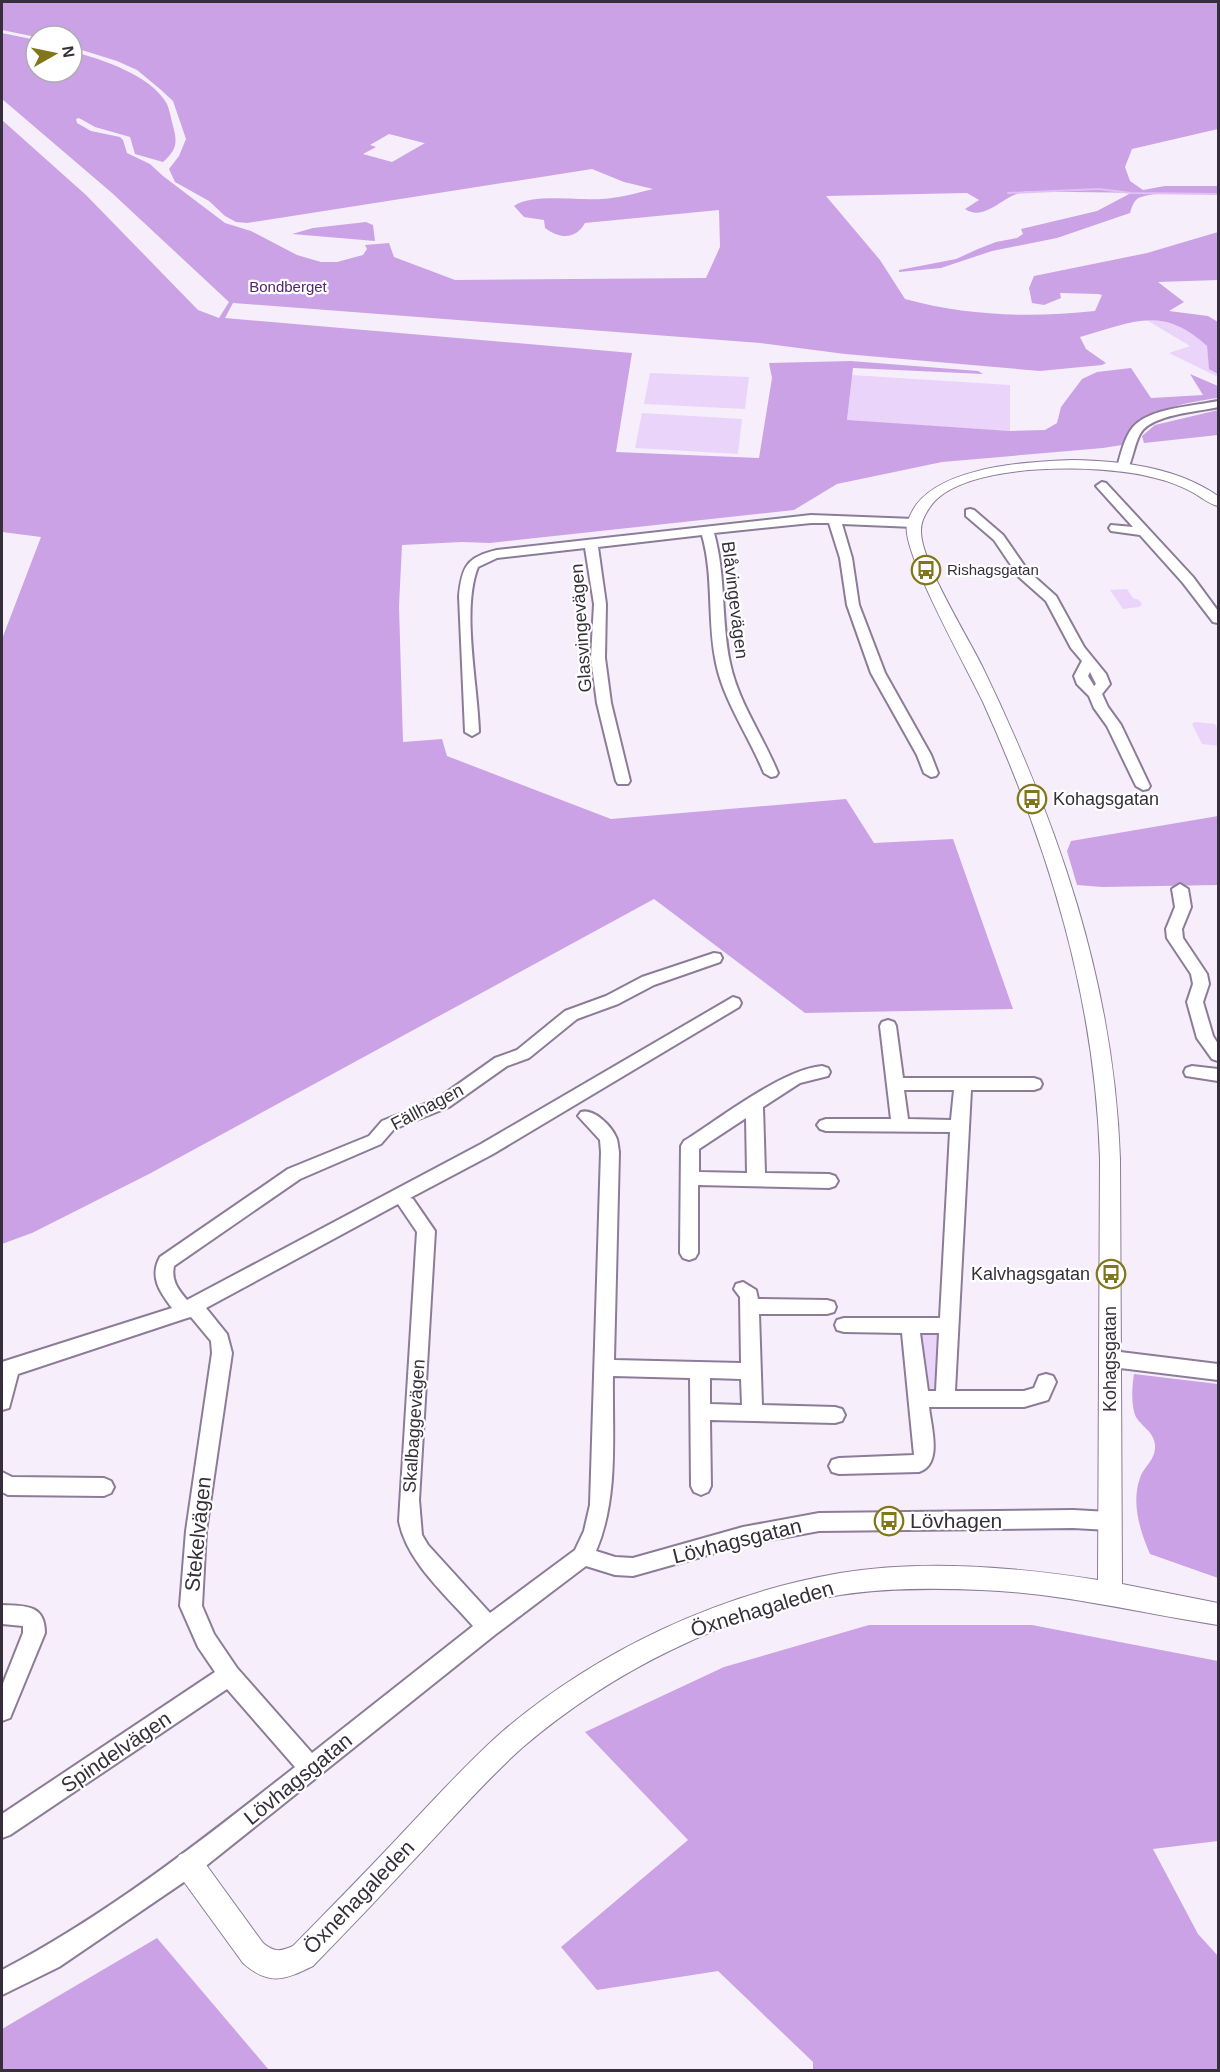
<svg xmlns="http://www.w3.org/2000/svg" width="1220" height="2072" viewBox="0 0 1220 2072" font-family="Arial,sans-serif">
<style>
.green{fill:#ead4f9}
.forest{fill:#cba2e5;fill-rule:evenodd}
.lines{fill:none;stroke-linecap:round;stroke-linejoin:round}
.stream{stroke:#e1c0f7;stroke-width:2}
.minor-casing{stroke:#8c7c98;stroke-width:4}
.tertiary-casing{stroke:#8c7c98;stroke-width:2}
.minor{fill:#fff;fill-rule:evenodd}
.tertiary{fill:#fff;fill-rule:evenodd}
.labels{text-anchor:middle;stroke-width:4.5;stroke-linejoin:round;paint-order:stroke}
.far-park-label{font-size:15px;fill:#562271;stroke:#fff}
.far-poi-label{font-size:15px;fill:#362f3b;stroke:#fff;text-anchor:start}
.street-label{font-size:18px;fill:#362f3b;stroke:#fff}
.poi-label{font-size:18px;fill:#362f3b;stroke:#fff;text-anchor:start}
.near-poi-label{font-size:21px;fill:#362f3b;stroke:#fff;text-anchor:start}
.near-street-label{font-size:21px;fill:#362f3b;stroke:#fff}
</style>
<rect width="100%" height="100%" fill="#f6effb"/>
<!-- green -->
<g class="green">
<path d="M1145,319C1171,320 1188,328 1207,346L1209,368L1218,374V377L1169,353L1190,346Z"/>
<polygon points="650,373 749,377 745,409 644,404"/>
<polygon points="852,375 1010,385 1010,431 847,421"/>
<polygon points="642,413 742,419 738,454 635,448"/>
<polygon points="1127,589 1133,598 1139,600 1142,604 1139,607 1123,609 1110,590"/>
<polygon points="1195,722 1215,724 1218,730 1218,746 1202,744 1192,724"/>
<polygon points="918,1331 941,1333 939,1392 926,1394"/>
</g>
<!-- forest -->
<g class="forest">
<path d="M2,2H1218V129L1132,149L1125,167L1130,181L1143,190L1165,186H1218V195C1204,194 1146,190 1136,200C1133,203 1131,209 1130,213L1057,238L992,251L941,268L899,272V270L956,259L978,249L996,242L1017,238L1023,234L1021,229L1097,211L1131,193C1104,192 1079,192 1052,192C1042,192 1029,190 1020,193C1002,197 984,222 965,209L979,200L967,193L826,196L880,260L905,299C967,316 1031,318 1095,311L1102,295L1098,294L1060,293L1061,298L1044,305L1032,303L1029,288L1034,276L1147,253L1218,232V280L1158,282L1184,302L1169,311L1208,316L1218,322V374L1209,369L1207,346C1161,304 1132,323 1080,337L1086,349L1106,363L1102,365L1040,371L845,354L760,343L233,303L225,318L632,353L616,452L759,458L772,378L769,363L851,361L978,371L983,374L853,368L847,420L1010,431L1045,430L1057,423L1061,407L1082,379L1097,372L1131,368L1151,398L1203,395L1190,374L1218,386L1217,398C1181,404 1141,409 1122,445L1103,448L942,462L837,484L794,510L490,543L462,542L402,545L399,606L403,742L442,739L447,756L611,819L846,799L874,843L953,839L1013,1009L805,1013L654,899L149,1174L32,1233L2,1244V639L41,537L2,532V120L86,195L198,310L219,318L229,302L112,193L2,99V33L36,40V72H72V51C102,60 150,74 167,104C170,111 171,119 173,126C178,144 176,150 163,162L135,154L130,137L95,127L79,118L76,119L77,123L91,131L120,137L123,140L127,153L150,164L163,176L225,223L251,231L297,255L321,262H337L363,255L367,249L365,245L389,243L394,257L455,280L706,278L720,247L719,210L585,223C575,240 560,239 545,228L544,220L524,217L514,206C532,193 580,201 602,199C619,198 637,193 653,189L624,182L592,169L247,223L236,222L225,216L209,201L175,182L169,169L179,156L186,139L173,101L160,89L137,70L117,61L72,47V36L36,37L2,30ZM389,134L424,143H425L392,162L363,154L376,147L370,145Z"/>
<polygon points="366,222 373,225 375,241 292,234 313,228"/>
<polygon points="1218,410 1218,435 1144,443 1142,436 1155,425"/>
<polygon points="1218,816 1218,885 1102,887 1077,885 1067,851 1071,841"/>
<path d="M1134,1374L1218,1384V1578L1150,1554C1140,1531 1131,1503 1140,1478C1144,1466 1156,1460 1155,1445C1154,1431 1140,1426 1135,1415C1131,1403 1132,1386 1134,1374Z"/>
<polygon points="869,1625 1032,1625 1218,1661 1218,1841 1153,1849 1198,1934 1218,1956 1218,2070 813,2070 813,2062 718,1971 597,1990 561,1947 688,1840 585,1732 724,1667"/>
<polygon points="157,1938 269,2070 2,2070 2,2029"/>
</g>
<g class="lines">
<!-- stream -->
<polyline class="stream" points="1008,193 1099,189 1131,193 1218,194"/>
<!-- minor casing -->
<g class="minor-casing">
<g id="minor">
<path d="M1218,401V407C1198,412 1151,414 1140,434C1134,445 1133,459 1127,470H1119L1117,467C1121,454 1124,438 1133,427C1149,408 1194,406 1218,401Z"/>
<polygon points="1102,482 1106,483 1193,577 1218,611 1218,623 1213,622 1183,583 1140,535 1111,531 1109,528 1111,525 1133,527 1096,486"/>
<path d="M970,509L974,510L1003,535L1028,571L1056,596L1084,647L1106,674L1110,684L1102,694L1108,707L1121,725L1150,786L1148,789L1143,790L1136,786L1107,726L1094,708L1089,696L1077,684L1074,676L1082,661L1071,648L1046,601L1019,577L994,540L966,516V510ZM1090,672L1096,684L1094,686L1088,676Z"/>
<path d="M811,515L914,519L920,523L914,527L842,524L852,558L859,605L885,673L931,755L938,773L936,776L931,777L924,773L917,755L871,673L847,605L840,558L829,523H811L714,533C726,576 721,620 730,663C738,702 763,736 778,773L776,776L771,777L764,773C749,736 724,702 716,663C707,621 714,577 702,535L598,547L606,604L605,658L611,703L630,781L628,784H618L616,781L597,703L591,658L594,604L585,548L497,558L478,567C461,609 478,686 479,732L472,736L465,732L459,596C462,566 467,557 497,550Z"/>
<polygon points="1180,884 1188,889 1191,907 1182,929 1183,938 1207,974 1209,984 1203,1002 1213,1036 1218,1044 1218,1061 1212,1059 1197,1038 1187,1002 1193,984 1191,974 1167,938 1166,929 1175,907 1172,889"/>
<path d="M714,953L720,954L722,958L720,962L654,985L618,1004L577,1019L529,1058L507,1066L449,1107L394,1129L381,1144L300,1179L174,1266C171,1281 178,1289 187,1300L481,1144L733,997L739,999L741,1003L739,1007L493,1154L410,1198L413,1199L435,1231L419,1500L422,1535L428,1545L490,1613L575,1550L584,1531L590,1505L601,1152L600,1140L578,1116L581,1112C593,1108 611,1125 616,1137C618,1141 618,1147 619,1152L614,1360L741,1363L740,1297L734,1289L736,1284L743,1282L756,1290L758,1299L827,1300L834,1302L836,1307L834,1312L827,1314H759L762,1405L835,1407L842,1409L845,1415L842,1421L835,1423L710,1420L711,1486L708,1492L701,1495L694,1492L691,1486L690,1378L613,1376C612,1434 619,1497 596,1551L615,1557L633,1558L743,1527L819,1513L1073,1510L1109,1512L1116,1515L1119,1521L1116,1527L1109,1530L1073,1528L819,1531L743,1545L633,1576L615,1575L586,1566L496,1634L197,1873L59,1967L2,1995V1970C107,1915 201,1841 295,1767L227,1689L10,1835L2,1838V1814L215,1672L198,1647L180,1606L186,1531L212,1353L211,1341L191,1317L187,1318L18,1374L9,1408L2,1410V1362L172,1308C160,1292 149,1277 160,1257L288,1169L369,1136L382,1121L437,1099L495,1058L517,1050L565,1011L606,996L642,977ZM398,1204L417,1232L399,1521C406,1561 447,1596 473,1626L312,1753L237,1668L214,1634L202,1606L206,1531L232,1353L227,1334L206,1308ZM710,1378L741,1379L742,1405L710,1404Z"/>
<path d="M888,1020L894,1022L896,1026L903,1078H1034L1040,1080L1042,1084L1040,1088L1034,1090H971L955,1391H1024L1034,1388L1039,1376L1046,1374L1053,1376L1056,1382L1048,1400L1024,1407H929C931,1427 943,1464 919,1472L839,1474L832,1472L829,1466L832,1460L839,1458L914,1455L902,1333L844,1332L837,1330L835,1325L837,1320L844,1318H940L950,1132L826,1131L820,1129L817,1125L820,1121L826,1119H891L880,1026L882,1022ZM904,1090H954L951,1120L908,1119ZM920,1333H939L936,1391H928Z"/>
<path d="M822,1066L828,1068L830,1072L828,1076L800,1083L763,1107L765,1173L829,1174L835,1176L838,1181L835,1186L829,1188L698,1185V1253L695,1258L689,1260L683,1258L680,1253L681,1146L684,1141C719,1119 783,1069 822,1066ZM746,1118L747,1173L699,1172V1149Z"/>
<polygon points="1192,1066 1218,1069 1218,1081 1186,1076 1184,1072 1186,1068"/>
<polygon points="1112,1351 1218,1364 1218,1380 1112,1367 1105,1364 1102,1359 1105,1354"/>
<polygon points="2,1472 12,1477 104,1478 111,1481 114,1487 111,1493 104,1496 8,1495 2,1492"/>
<path d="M2,1605C25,1606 45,1604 45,1633L10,1718L2,1721V1686L23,1633V1626L2,1624Z"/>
</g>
</g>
<!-- tertiary casing -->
<g class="tertiary-casing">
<path id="tertiary" d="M1073,460C1123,461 1176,467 1218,496V506C1209,504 1201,497 1192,492C1181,486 1168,481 1155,478C1106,464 962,460 930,507C925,514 921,522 921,530C920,561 967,635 982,666C1058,823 1114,983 1120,1159L1122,1584L1218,1603V1625C1139,1613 1062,1593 981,1590C934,1588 886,1588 840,1595C724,1615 612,1671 523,1747C488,1778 457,1814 425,1848C388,1888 351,1927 313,1966C285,1980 269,1986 243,1963L179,1875L175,1865L179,1855L189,1851L199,1855L263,1943C274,1952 280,1952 293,1946C331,1907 370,1868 407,1828C438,1795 469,1761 503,1731C597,1651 718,1594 840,1573C924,1559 1014,1567 1098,1580L1100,1159C1095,997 1049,848 983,702C968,670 901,551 907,525C920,466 1026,462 1073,460Z"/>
</g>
<!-- minor -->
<use href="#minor" class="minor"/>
<!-- tertiary -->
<use href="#tertiary" class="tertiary"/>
</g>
<!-- icons -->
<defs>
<g id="bus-ring" transform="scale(1.5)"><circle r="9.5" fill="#fff" stroke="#817619" stroke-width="1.5"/><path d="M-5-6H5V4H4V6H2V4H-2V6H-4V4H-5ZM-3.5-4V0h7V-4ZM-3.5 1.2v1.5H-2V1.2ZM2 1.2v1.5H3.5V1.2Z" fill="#817619"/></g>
</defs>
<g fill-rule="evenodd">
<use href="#bus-ring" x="926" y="570"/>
<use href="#bus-ring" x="1032" y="799"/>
<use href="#bus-ring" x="1111" y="1274"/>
<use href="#bus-ring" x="889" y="1521"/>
</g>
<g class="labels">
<!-- far-park labels -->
<g class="far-park-label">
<text x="288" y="292">Bondberget</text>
</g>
<!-- far-poi labels -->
<g class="far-poi-label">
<text x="947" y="575">Rishagsgatan</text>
</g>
<!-- street labels -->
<g class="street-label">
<text transform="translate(735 600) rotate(83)" y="6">Blåvingevägen</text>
<text transform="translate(581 628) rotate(-94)" y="6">Glasvingevägen</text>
<text transform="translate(427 1107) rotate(-28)" y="6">Fällhagen</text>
<text transform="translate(1110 1359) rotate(-90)" y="6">Kohagsgatan</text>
<text transform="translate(414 1426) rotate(-86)" y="6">Skalbaggevägen</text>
</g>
<!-- poi labels -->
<g class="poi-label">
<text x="1053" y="805">Kohagsgatan</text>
<text x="1090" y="1280" text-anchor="end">Kalvhagsgatan</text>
</g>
<!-- near-poi labels -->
<g class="near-poi-label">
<text x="910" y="1528">Lövhagen</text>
</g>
<!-- near-street labels -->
<g class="near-street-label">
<text transform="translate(198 1534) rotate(-84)" y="7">Stekelvägen</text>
<text transform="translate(737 1541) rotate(-14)" y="7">Lövhagsgatan</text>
<text transform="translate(762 1609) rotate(-17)" y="7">Öxnehagaleden</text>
<text transform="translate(116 1752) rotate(-34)" y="7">Spindelvägen</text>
<text transform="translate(298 1779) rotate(-39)" y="7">Lövhagsgatan</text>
<text transform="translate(359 1897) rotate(-46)" y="7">Öxnehagaleden</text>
</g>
</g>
<!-- border -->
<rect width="1220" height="2072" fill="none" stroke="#362f3b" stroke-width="6"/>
<!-- north arrow -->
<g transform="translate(54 54) rotate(81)"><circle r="28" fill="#ffffff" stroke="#afacb1" stroke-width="1.5"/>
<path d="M0-4.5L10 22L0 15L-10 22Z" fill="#817619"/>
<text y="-9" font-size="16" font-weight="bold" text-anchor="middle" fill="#362f3b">N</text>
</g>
</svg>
